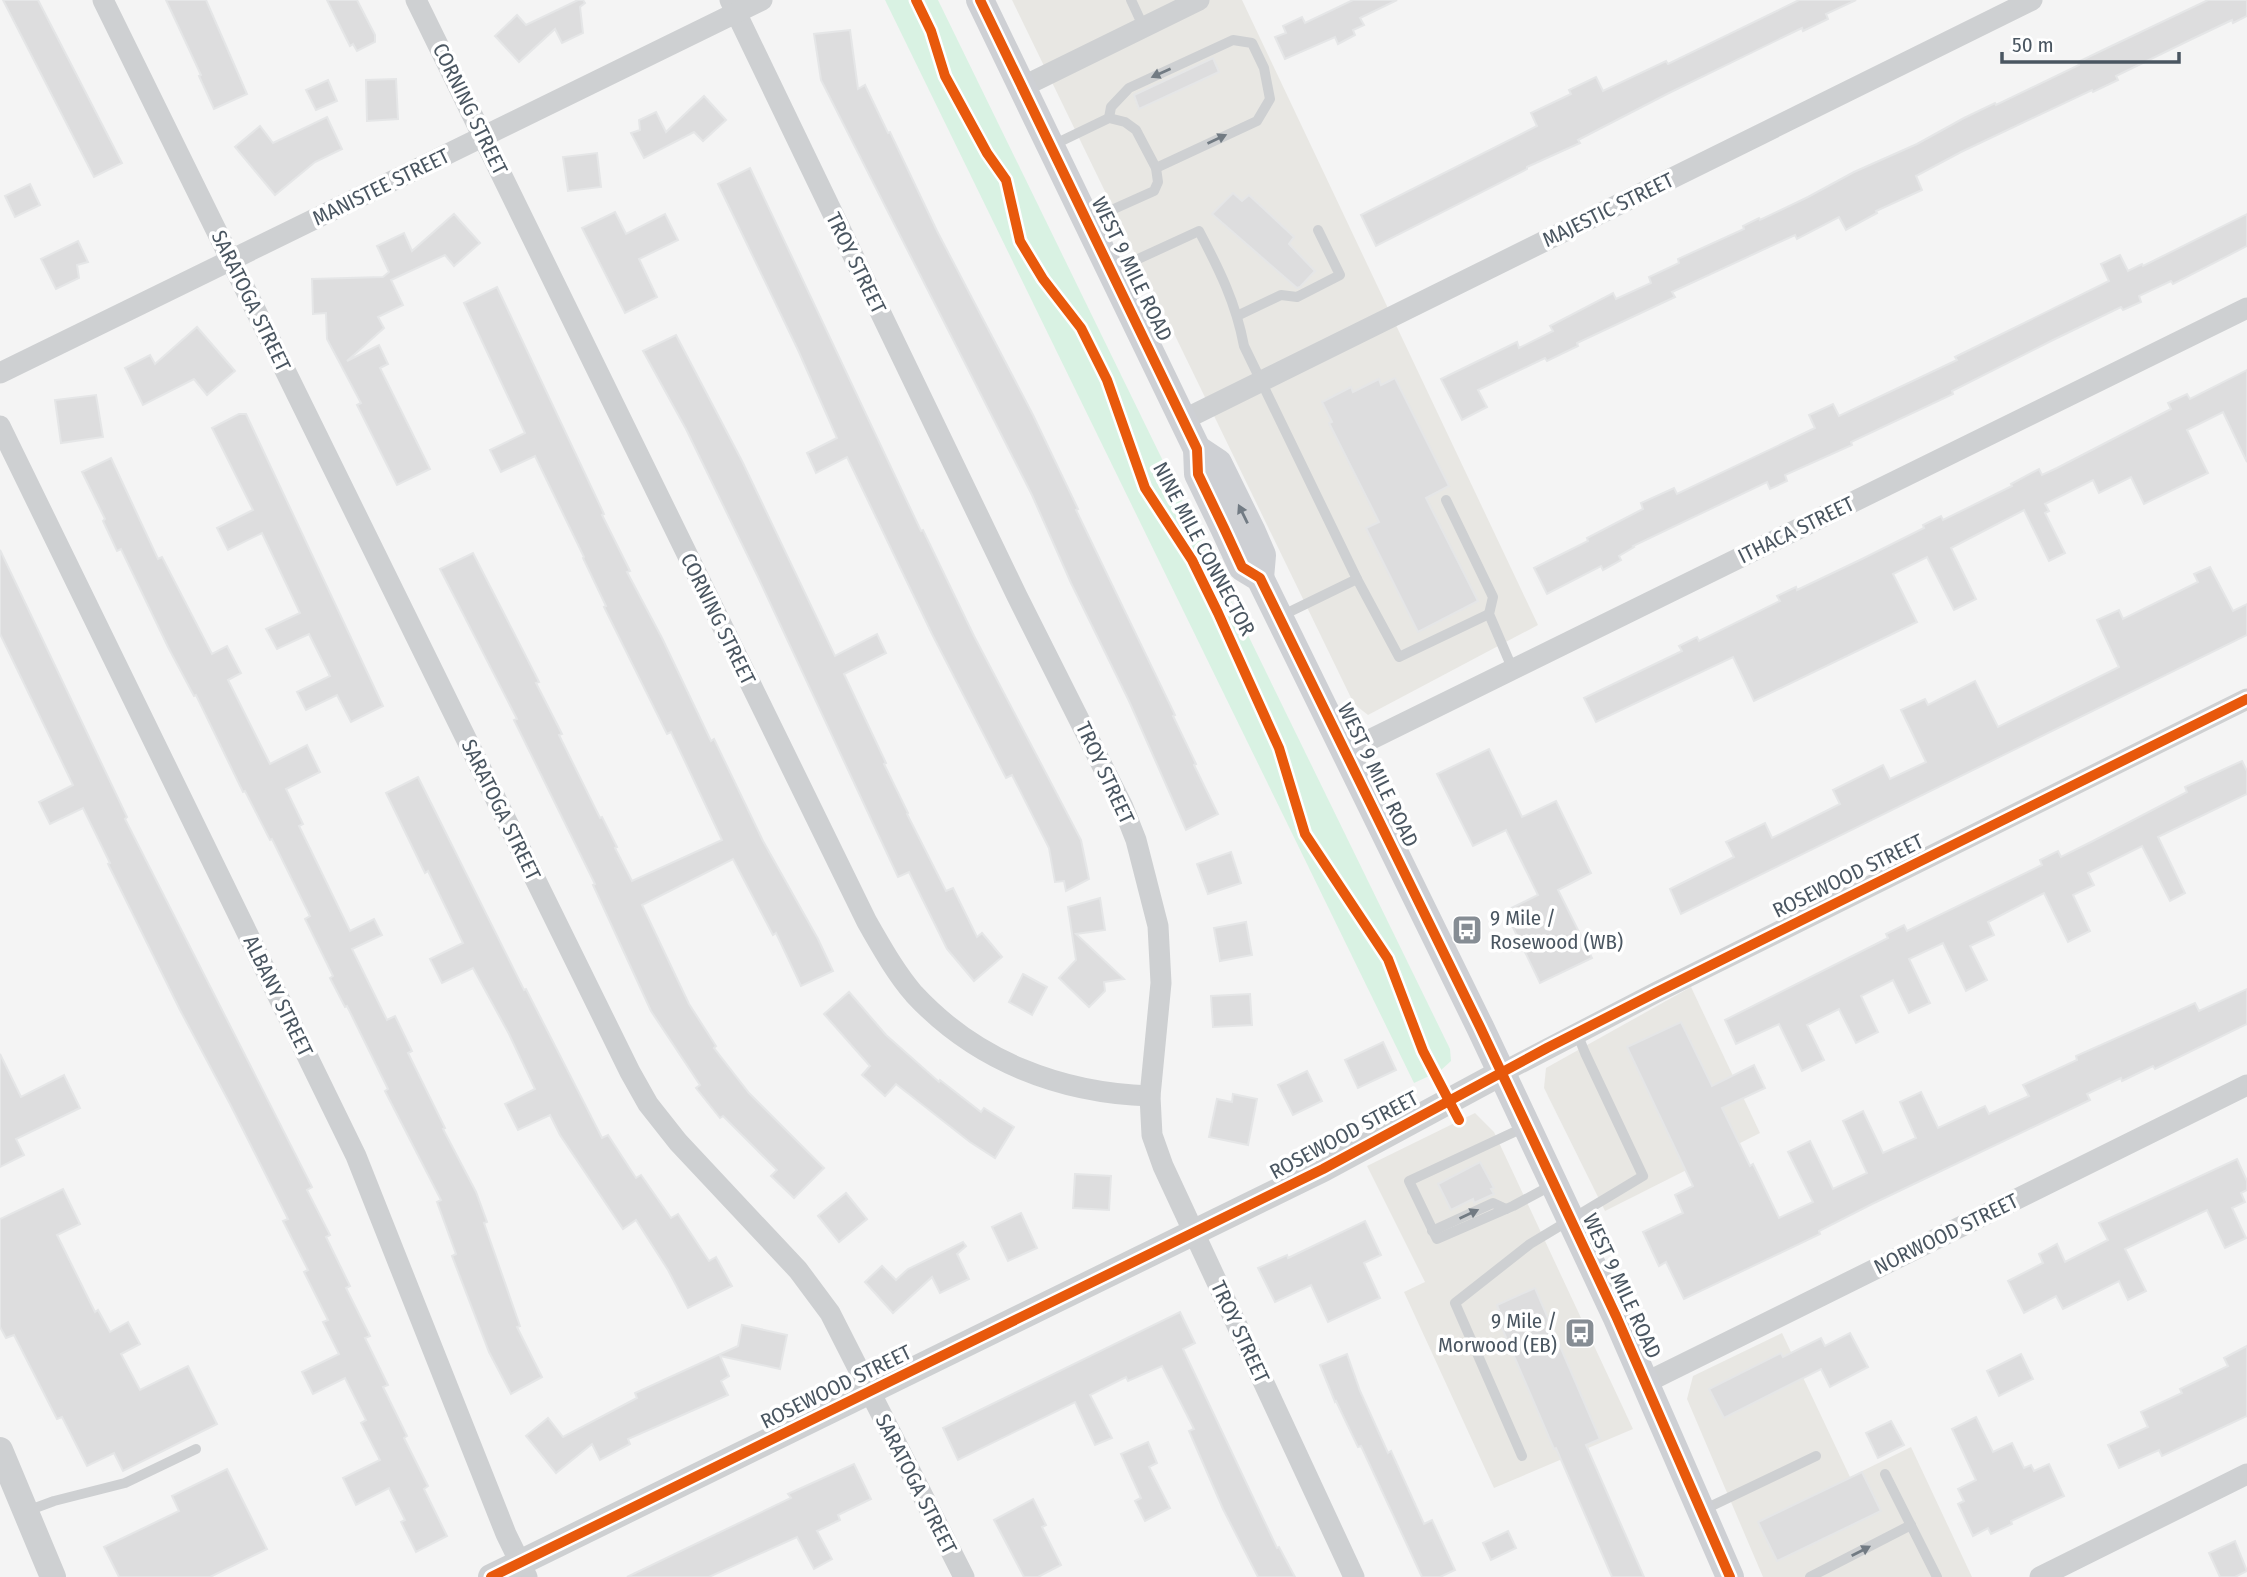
<svg xmlns="http://www.w3.org/2000/svg" width="2247" height="1577" viewBox="0 0 2247 1577" font-family="'Fira Sans Condensed',sans-serif">
<style>
.commercial{fill:#e8e7e3}
.green{fill:#d9f2e3}
.building{fill:#ddddde;stroke:#e5e6e7;stroke-width:2}
.lines{fill:none;stroke-linecap:round;stroke-linejoin:round}
.service{stroke:#ced0d2;stroke-width:10}
.minor{stroke:#ced0d2;stroke-width:21}
.tertiary{stroke:#ced0d2;stroke-width:26}
.secondary{stroke:#ced0d4;stroke-width:28}
.cycleway-casing{stroke:#fff;stroke-width:15}
.cycleway{stroke:#e8590c;stroke-width:10}
.oneway{fill:#727b83}
.oneway2{fill:#727b84}
.labels{text-anchor:middle;stroke-width:7;stroke-linejoin:round;paint-order:stroke}
.street-label{font-size:21px;fill:#4a5661;stroke:#fff}
.poi-label{font-size:21px;fill:#4a5661;stroke:#fff;text-anchor:start}
</style>
<rect width="100%" height="100%" fill="#f4f4f4"/>
<!-- commercial -->
<g class="commercial">
<polygon points="1012,0 1242,0 1538,625 1368,715 1354,704"/>
<polygon points="1691,987 1760,1133 1605,1211 1544,1088 1546,1068"/>
<polygon points="1475,1113 1494,1132 1633,1429 1494,1488 1404,1292 1425,1282 1367,1166"/>
<polygon points="1782,1333 1850,1477 1911,1447 1972,1577 1763,1577 1687,1399 1693,1376"/>
</g>
<!-- green -->
<polygon class="green" points="885,0 938,0 1450,1049 1451,1061 1440,1071 1414,1083"/>
<!-- building -->
<g class="building">
<polygon points="3,0 38,0 122,163 94,177"/>
<polygon points="166,0 206,0 247,94 214,109 199,76 201,75"/>
<polygon points="327,0 357,0 375,35 375,42 357,51 353,44 350,46"/>
<polygon points="578,0 583,0 585,3 580,7 583,33 562,43 555,29 519,62 495,36 517,15 526,25"/>
<polygon points="1353,0 1397,0 1360,18 1364,25 1353,30 1355,35 1338,44 1335,37 1285,59 1275,37 1286,33 1283,26 1302,17 1305,23"/>
<polygon points="1799,0 1856,0 1826,14 1828,19 1803,31 1802,28 1667,94 1578,140 1580,143 1527,167 1527,169 1376,246 1361,215 1537,126 1531,113 1571,94 1569,90 1596,77 1603,91 1666,61 1668,64"/>
<polygon points="2208,0 2247,0 2247,16 2233,23 2232,20 2192,39 2116,76 2118,80 2093,92 2092,90 1961,152 1916,176 1922,190 1876,211 1877,213 1846,230 1839,217 1797,239 1795,235 1672,292 1675,297 1577,343 1578,346 1547,361 1545,358 1478,390 1487,407 1462,420 1441,379 1517,342 1519,348 1553,331 1550,326 1613,293 1616,299 1651,283 1649,277 1679,263 1678,259 1744,229 1743,226 1759,218 1760,220 1808,197 1854,172 1917,144 1964,118 1995,103 1996,105 2079,65 2078,62 2103,50"/>
<polygon points="850,30 858,89 865,85 888,133 890,132 937,231 1033,415 1078,509 1076,510 1175,715 1173,716 1196,764 1194,765 1218,814 1186,830 1129,701 1071,583 1032,495 821,80 814,34"/>
<polygon points="1213,58 1219,72 1139,109 1134,95"/>
<polygon points="396,79 398,119 367,121 366,80"/>
<polygon points="328,80 337,101 316,110 306,90"/>
<polygon points="704,96 726,120 703,141 694,132 644,158 631,133 640,130 639,120 656,112 666,132"/>
<polygon points="327,117 342,149 315,162 275,195 235,147 260,126 273,143"/>
<polygon points="597,153 601,187 568,191 563,157"/>
<polygon points="750,168 921,531 923,530 974,636 1081,840 1089,879 1066,891 1064,881 1055,882 1049,848 1012,775 1006,778 932,634 847,457 816,473 807,453 837,438 798,350 718,184"/>
<polygon points="30,184 40,205 15,217 5,196"/>
<polygon points="1233,193 1242,201 1249,195 1294,237 1289,244 1315,271 1300,287 1297,288 1212,214"/>
<polygon points="615,212 626,234 665,214 678,240 639,259 657,297 625,313 582,228"/>
<polygon points="454,214 480,243 454,266 445,255 391,280 403,305 378,317 384,328 347,361 379,345 388,364 380,368 430,469 397,485 357,405 361,403 327,339 326,313 313,314 312,279 383,277 389,272 377,246 404,233 412,251"/>
<polygon points="2247,214 2247,246 2173,284 2171,281 2139,296 2141,302 2123,310 2121,307 2053,340 1952,391 1953,394 1851,442 1852,445 1785,475 1787,481 1770,489 1767,482 1633,546 1634,547 1619,556 1621,560 1603,570 1601,566 1547,594 1534,568 1588,541 1587,538 1643,509 1641,503 1674,488 1677,494 1815,428 1809,415 1833,404 1839,416 1957,360 1955,357 2109,281 2101,264 2120,255 2128,271 2142,264 2143,266"/>
<polygon points="78,241 88,262 77,265 79,278 56,289 41,259"/>
<polygon points="497,287 604,514 602,515 630,571 627,572 662,638 711,741 714,739 763,841 818,939 833,971 801,986 776,933 773,935 733,859 642,905 689,1004 716,1046 714,1048 749,1093 824,1168 794,1198 771,1176 777,1170 723,1116 720,1118 696,1088 700,1085 651,1011 593,885 595,884 514,720 517,719 440,569 473,553 539,682 536,683 562,734 559,735 600,818 602,817 617,847 615,848 632,881 722,840 671,732 667,734 604,607 606,606 583,558 584,557 535,456 501,472 490,450 525,433 464,303"/>
<polygon points="197,327 235,371 207,395 194,379 143,405 125,368 150,355 155,364"/>
<polygon points="676,335 742,461 835,656 877,634 886,653 844,674 886,763 884,764 908,813 907,814 946,891 953,888 977,937 982,933 1002,957 974,981 947,949 909,872 898,877 758,577 686,429 643,351"/>
<polygon points="2247,370 2247,462 2223,412 2187,430 2208,473 2144,504 2131,477 2099,493 2093,480 2045,504 2049,511 2045,513 2065,553 2049,561 2024,510 1951,548 1976,599 1954,610 1927,557 1893,574 1917,622 1754,701 1733,657 1596,722 1584,698 1682,651 1679,646 1697,637 1699,641 1780,601 1777,596 1796,587 1797,590 1862,559 1924,528 1923,525 1941,516 1943,520 2012,486 2011,484 2039,469 2042,475 2057,468 2171,409 2168,403 2187,394 2190,399"/>
<polygon points="1395,378 1449,486 1426,498 1478,601 1418,632 1366,528 1379,522 1329,423 1332,422 1322,402 1351,387 1353,392 1379,379 1381,385"/>
<polygon points="96,395 103,437 61,443 55,400"/>
<polygon points="239,414 246,414 383,706 351,722 337,695 306,710 297,692 330,676 309,634 277,649 266,629 300,613 262,533 228,550 217,528 253,510 212,428"/>
<polygon points="111,458 158,559 162,557 212,654 227,646 241,673 228,680 270,764 307,745 320,772 286,789 303,824 299,826 350,931 374,919 382,935 352,949 387,1020 395,1016 412,1051 408,1053 445,1128 443,1129 476,1192 487,1222 484,1223 520,1326 517,1327 542,1377 511,1394 489,1352 452,1256 456,1254 437,1202 441,1200 385,1091 388,1089 347,1006 345,1007 330,978 333,976 305,919 310,916 272,839 270,840 245,791 243,792 196,695 194,696 168,647 121,549 117,551 103,521 105,519 82,472"/>
<polygon points="0,550 127,817 125,819 312,1187 307,1190 330,1235 326,1237 350,1286 346,1288 370,1336 365,1338 388,1385 383,1387 407,1436 404,1438 428,1486 424,1489 447,1536 416,1552 401,1522 405,1520 389,1488 356,1505 343,1478 380,1460 361,1423 366,1420 345,1378 313,1394 302,1372 339,1354 323,1322 328,1320 304,1272 308,1270 283,1221 288,1219 230,1104 180,1010 108,864 110,863 83,808 50,824 39,802 73,785 0,634"/>
<polygon points="2210,567 2233,611 2247,604 2247,635 1681,914 1670,889 1734,857 1726,842 1765,823 1772,838 1840,804 1833,790 1883,765 1890,779 1926,762 1901,710 1925,699 1928,705 1975,681 1998,727 2119,667 2097,620 2119,610 2123,619 2198,582 2194,574"/>
<polygon points="1489,749 1522,817 1556,801 1591,873 1558,890 1592,958 1540,983 1505,911 1538,895 1506,830 1473,846 1437,774"/>
<polygon points="2242,761 2247,771 2247,794 2158,837 2185,893 2170,901 2142,846 2088,873 2094,885 2073,895 2090,931 2068,942 2044,893 1988,922 1994,935 1970,946 1987,980 1966,991 1943,943 1909,959 1930,1003 1909,1013 1893,980 1861,996 1878,1032 1856,1043 1839,1009 1807,1025 1824,1060 1802,1071 1779,1024 1736,1044 1725,1020 1888,938 1886,934 1904,925 1907,931 2042,865 2040,860 2058,851 2061,857 2093,841 2187,792 2185,787"/>
<polygon points="418,777 524,990 526,989 602,1138 608,1135 636,1178 641,1175 671,1218 678,1214 709,1261 716,1257 732,1286 688,1308 668,1270 636,1220 623,1229 560,1135 550,1115 518,1130 505,1104 535,1089 509,1034 473,968 442,983 430,959 463,943 428,871 425,873 386,793"/>
<polygon points="1231,852 1241,883 1208,894 1197,864"/>
<polygon points="1100,898 1105,930 1076,934 1124,979 1104,982 1105,991 1089,1007 1059,978 1076,960 1068,907"/>
<polygon points="1246,922 1252,955 1220,961 1214,928"/>
<polygon points="1023,974 1047,987 1032,1015 1009,1002"/>
<polygon points="2247,989 2247,1024 2155,1069 2153,1066 2122,1081 2121,1078 2087,1094 2090,1100 1872,1204 1819,1231 1820,1234 1684,1299 1666,1262 1659,1266 1643,1232 1683,1213 1675,1195 1693,1186 1627,1047 1681,1022 1712,1086 1754,1065 1765,1088 1722,1108 1750,1166 1753,1164 1779,1218 1813,1202 1788,1152 1810,1141 1833,1189 1867,1173 1843,1121 1863,1111 1883,1153 1916,1138 1900,1102 1921,1092 1938,1128 1985,1106 1989,1114 2029,1096 2023,1085 2077,1060 2076,1056 2195,1003 2199,1011"/>
<polygon points="849,992 886,1035 939,1082 940,1080 981,1112 984,1108 1014,1127 995,1158 970,1142 896,1084 885,1096 862,1075 870,1066 824,1014"/>
<polygon points="1250,994 1252,1025 1213,1027 1211,996"/>
<polygon points="1383,1042 1396,1070 1358,1088 1345,1060"/>
<polygon points="0,1054 21,1097 64,1075 80,1108 16,1139 24,1155 0,1167"/>
<polygon points="1307,1071 1322,1101 1293,1115 1278,1085"/>
<polygon points="1233,1094 1257,1099 1248,1145 1209,1137 1217,1099 1232,1102"/>
<polygon points="2237,1159 2247,1181 2247,1190 2241,1193 2245,1202 2232,1208 2246,1238 2225,1248 2207,1210 2125,1249 2146,1291 2128,1300 2119,1281 2063,1309 2056,1296 2024,1313 2008,1281 2043,1263 2039,1254 2057,1244 2065,1262 2108,1240 2099,1223"/>
<polygon points="1480,1162 1494,1188 1491,1189 1494,1194 1474,1203 1473,1199 1451,1210 1438,1184"/>
<polygon points="1075,1174 1111,1176 1109,1210 1073,1208"/>
<polygon points="63,1189 80,1224 57,1235 95,1312 98,1310 110,1332 128,1322 140,1344 121,1354 140,1390 188,1366 217,1424 123,1471 114,1453 87,1466 62,1417 57,1419 14,1335 6,1338 0,1327 0,1219"/>
<polygon points="846,1193 867,1219 839,1242 818,1216"/>
<polygon points="1021,1213 1037,1248 1008,1261 992,1227"/>
<polygon points="1365,1221 1381,1255 1364,1263 1380,1298 1328,1322 1311,1285 1275,1302 1258,1268 1287,1255 1288,1258"/>
<polygon points="963,1242 966,1246 957,1254 969,1279 940,1293 932,1277 893,1313 865,1282 882,1266 896,1280 908,1269"/>
<polygon points="1535,1288 1600,1439 1586,1445 1644,1577 1612,1577 1556,1448 1554,1449 1495,1312 1499,1310 1497,1305"/>
<polygon points="1180,1312 1195,1343 1183,1349 1277,1548 1279,1547 1295,1577 1258,1577 1223,1509 1189,1431 1194,1429 1162,1366 1128,1381 1126,1377 1090,1395 1112,1438 1095,1445 1075,1402 958,1460 943,1428"/>
<polygon points="742,1325 787,1335 780,1369 720,1356 729,1376 721,1381 728,1395 628,1439 630,1444 600,1460 592,1444 556,1473 526,1436 548,1418 563,1437 637,1398 635,1393 738,1346"/>
<polygon points="1850,1333 1868,1367 1830,1387 1821,1369 1724,1418 1709,1389 1781,1353 1783,1357 1821,1338 1825,1346"/>
<polygon points="2247,1346 2247,1416 2162,1456 2159,1450 2119,1468 2108,1445 2148,1427 2141,1412 2182,1393 2180,1389 2228,1366 2224,1358"/>
<polygon points="1347,1354 1360,1391 1388,1453 1391,1451 1424,1524 1432,1520 1455,1570 1440,1577 1422,1577 1361,1446 1358,1447 1336,1401 1335,1402 1320,1365"/>
<polygon points="2021,1354 2033,1379 1999,1396 1987,1371"/>
<polygon points="1976,1417 1993,1452 2012,1443 2024,1468 2031,1465 2034,1471 2049,1464 2064,1496 2011,1521 2012,1524 1991,1534 1988,1528 1973,1536 1958,1504 1964,1501 1958,1489 1976,1480 1952,1429"/>
<polygon points="1891,1421 1904,1445 1878,1458 1866,1433"/>
<polygon points="1148,1442 1157,1463 1149,1467 1170,1508 1145,1521 1135,1501 1141,1498 1121,1454"/>
<polygon points="854,1464 871,1499 838,1515 840,1520 817,1531 832,1559 814,1569 797,1537 709,1577 627,1577 791,1498 788,1494"/>
<polygon points="227,1469 267,1549 210,1577 119,1577 104,1547 179,1511 172,1496"/>
<polygon points="1862,1472 1881,1511 1777,1561 1758,1522"/>
<polygon points="1033,1499 1046,1525 1042,1527 1061,1565 1038,1577 1024,1577 994,1520"/>
<polygon points="1508,1531 1516,1548 1491,1560 1483,1543"/>
<polygon points="2235,1541 2247,1571 2235,1577 2220,1577 2209,1553"/>
</g>
<g class="lines">
<!-- service -->
<g class="service">
<polyline points="1131,0 1144,28"/>
<polyline points="1109,118 1111,107 1129,88 1233,40 1252,43 1264,68 1270,99 1257,121 1156,168"/>
<polyline points="1053,145 1109,118 1125,122 1136,130 1156,168 1158,182 1154,191 1087,221"/>
<path d="M1112,271L1199,231C1219,269 1236,303 1244,346L1357,579L1399,657L1489,614"/>
<polyline points="1239,315 1281,295 1297,297 1340,275 1318,230"/>
<polyline points="1446,500 1493,597 1489,614 1513,670"/>
<polyline points="1281,616 1357,579"/>
<polyline points="1525,1127 1409,1181 1437,1239 1513,1206 1554,1184"/>
<polyline points="1432,1231 1493,1203 1506,1209"/>
<polyline points="1522,1456 1455,1303 1530,1244 1643,1176 1585,1053 1577,1033"/>
<polyline points="1885,1474 1937,1577"/>
<polyline points="27,1511 54,1501 125,1483 196,1449"/>
<polyline points="1701,1511 1816,1456"/>
<polyline points="1810,1577 1911,1525"/>
</g>
<!-- minor -->
<g class="minor">
<polyline points="103,0 630,1072 648,1104 678,1142 798,1270 830,1313 964,1577"/>
<path d="M416,0L867,922C881,946 895,972 914,994C976,1061 1060,1093 1150,1096"/>
<polyline points="730,0 1017,596 1123,807 1136,840 1158,926 1161,983 1150,1096 1151,1116 1152,1135 1163,1166 1354,1577"/>
<polyline points="1022,87 1199,0"/>
<polyline points="0,373 762,0"/>
<polyline points="1183,420 2032,0"/>
<polyline points="0,426 356,1156 506,1534 527,1577"/>
<polyline points="1345,752 2247,308"/>
<polyline points="1501,1073 1655,993 2247,699"/>
<polyline points="1645,1383 2247,1085"/>
<polyline points="2040,1577 2247,1474"/>
</g>
<!-- tertiary -->
<g class="tertiary">
<polyline points="0,1450 53,1577"/>
<polyline points="491,1577 1323,1169 1501,1073"/>
</g>
<!-- secondary -->
<g class="secondary">
<polyline points="980,0 1197,449 1198,474 1224,528 1242,567 1260,578 1480,1027 1554,1184 1616,1316 1730,1577"/>
<polyline points="1197,449 1218,463 1252,532 1262,555 1260,578"/>
</g>
<!-- cycleway casing -->
<g class="cycleway-casing">
<g id="cycleway">
<polyline points="916,0 931,31 945,76 987,153 1006,180 1020,241 1043,279 1081,328 1107,380 1145,488 1192,560 1218,613 1279,748 1305,834 1388,959 1423,1051 1459,1120"/>
<polyline points="980,0 1197,449 1198,474 1224,528 1242,567 1260,578 1480,1027 1554,1184 1616,1316 1730,1577"/>
<polyline points="491,1577 1323,1169 1547,1048 1655,993 2247,699"/>
</g>
</g>
<!-- cycleway -->
<use href="#cycleway" class="cycleway"/>
</g>
<!-- one-way arrows -->
<defs><path id="oneway-solid" d="M-6-.8H1V-3.2L6.5 0L1 3.2V.8H-6Z" transform="scale(1.75)"/></defs>
<g class="oneway">
<use href="#oneway-solid" transform="translate(1161 73) rotate(156)"/>
<use href="#oneway-solid" transform="translate(1217 139) rotate(-25)"/>
<use href="#oneway-solid" transform="translate(1469 1214) rotate(-25)"/>
<use href="#oneway-solid" transform="translate(1861 1551) rotate(-27)"/>
</g>
<use class="oneway2" href="#oneway-solid" transform="translate(1243 514) rotate(-116)"/>
<!-- icons -->
<defs>
<g id="bus-square" transform="scale(1.575)"><rect x="-9" y="-9" width="18" height="18" rx="4" fill="#868d94" stroke="#fff"/><path d="M-5-6H5V4H4V6H2V4H-2V6H-4V4H-5ZM-3.5-4V0h7V-4ZM-3.5 1.2v1.5H-2V1.2ZM2 1.2v1.5H3.5V1.2Z" fill="#fff"/></g>
</defs>
<g fill-rule="evenodd">
<use href="#bus-square" x="1467" y="930"/>
<use href="#bus-square" x="1580" y="1333"/>
</g>
<g class="labels">
<!-- street labels -->
<g class="street-label">
<text transform="translate(470 109) rotate(64)" y="7">CORNING STREET</text>
<text transform="translate(381 187) rotate(-26)" y="7">MANISTEE STREET</text>
<text transform="translate(1608 210) rotate(-26)" y="7">MAJESTIC STREET</text>
<text transform="translate(856 263) rotate(64)" y="7">TROY STREET</text>
<text transform="translate(1132 269) rotate(64)" y="7">WEST 9 MILE ROAD</text>
<text transform="translate(251 301) rotate(64)" y="7">SARATOGA STREET</text>
<text transform="translate(1796 530) rotate(-26)" y="7">ITHACA STREET</text>
<text transform="translate(1204 549) rotate(62)" y="7">NINE MILE CONNECTOR</text>
<text transform="translate(718 619) rotate(64)" y="7">CORNING STREET</text>
<text transform="translate(1105 773) rotate(65)" y="7">TROY STREET</text>
<text transform="translate(1378 775) rotate(64)" y="7">WEST 9 MILE ROAD</text>
<text transform="translate(501 810) rotate(64)" y="7">SARATOGA STREET</text>
<text transform="translate(1848 876) rotate(-26)" y="7">ROSEWOOD STREET</text>
<text transform="translate(278 996) rotate(64)" y="7">ALBANY STREET</text>
<text transform="translate(1344 1135) rotate(-28)" y="7">ROSEWOOD STREET</text>
<text transform="translate(1946 1234) rotate(-26)" y="7">NORWOOD STREET</text>
<text transform="translate(1622 1286) rotate(65)" y="7">WEST 9 MILE ROAD</text>
<text transform="translate(1240 1332) rotate(65)" y="7">TROY STREET</text>
<text transform="translate(836 1387) rotate(-26)" y="7">ROSEWOOD STREET</text>
<text transform="translate(916 1484) rotate(63)" y="7">SARATOGA STREET</text>
</g>
<!-- poi labels -->
<g class="poi-label">
<text x="1490" y="925">9 Mile /<tspan x="1490" dy="24">Rosewood (WB)</tspan></text>
<text x="1557" y="1328" text-anchor="end">9 Mile /<tspan x="1557" dy="24">Morwood (EB)</tspan></text>
</g>
</g>
<!-- scale -->
<path d="M2002 52v10h177v-10" fill="none" stroke="#4a5661" stroke-width="3.5"/>
<text x="2012" y="52" font-size="21" fill="#4a5661" stroke="#ffffff" stroke-width="5" paint-order="stroke">50 m</text>
</svg>
